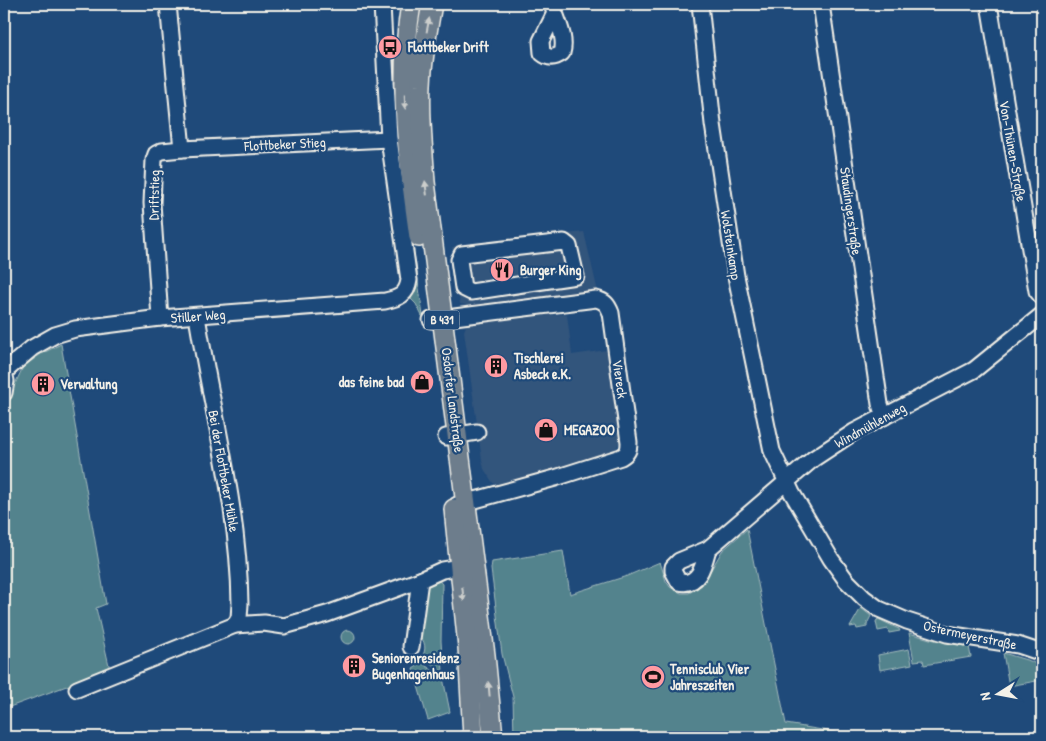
<svg xmlns="http://www.w3.org/2000/svg" width="1046" height="741" viewBox="0 0 1046 741" font-family="'Patrick Hand',sans-serif">
<style>
.built{fill:#32547c}
.green{fill:#52838d;stroke:#a3baba}
.lines{fill:none;stroke-linecap:round;stroke-linejoin:round}
.minor-casing{stroke:#f4f1e8;stroke-width:19}
.major-casing{stroke:#f4f1e8;stroke-width:22}
.minor{stroke:#1f4a7a;stroke-width:15}
.major{stroke:#6d7d8c;stroke-width:19}
.oneway{fill:#cccecc}
.labels{text-anchor:middle;stroke-width:4.5;stroke-linejoin:round;paint-order:stroke}
.shield{fill:#1f4a7a;stroke:#b4bfc7;stroke-width:1}
.shield-label{font-size:12px;font-weight:bold;fill:#f4f1e8}
.poi-label{font-size:14px;font-weight:bold;fill:#f4f1e8;stroke:#1f4a7a;text-anchor:start}
.street-label{font-size:14px;fill:#f4f1e8;stroke:#1f4a7a}
</style>
<rect width="100%" height="100%" fill="#1f4a7a"/>
<filter id="ink" filterUnits="userSpaceOnUse"><feTurbulence type="fractalNoise" baseFrequency=".02" numOctaves="2"/><feDisplacementMap in="SourceGraphic" scale="10" xChannelSelector="R" yChannelSelector="G"/><feConvolveMatrix kernelMatrix="1 2 1 2 8 2 1 2 1" color-interpolation-filters="sRGB"/></filter>
<g filter="url(#ink)">
<!-- built -->
<g class="built">
<polygon points="584,232 598,292 469,306 460,304 452,247"/>
<polygon points="567,314 572,355 607,350 621,439 616,449 507,484 499,485 493,483 484,469 482,460 464,331 466,326 468,322 474,319"/>
</g>
<!-- green -->
<g class="green">
<polygon points="388,54 394,54 397,81 402,169 423,316 422,316 416,304 409,297 395,153"/>
<polygon points="61,344 106,604 96,608 110,670 4,709 4,408 23,367 41,354"/>
<polygon points="747,529 786,724 865,737 514,737 513,697 502,654 491,569 492,562 563,551 570,594 627,576 660,562 666,581 670,587 681,593 689,593 702,585 722,551"/>
<path d="M437,578L442,584L441,641L443,672L422,657C427,649 425,641 419,635L421,602L427,587Z"/>
<polygon points="861,608 871,616 867,624 867,627 857,629 856,626 850,627"/>
<polygon points="878,619 899,629 900,631 889,633 888,629 878,631 876,622"/>
<circle cx="348" cy="637" r="7"/>
<polygon points="909,633 930,639 969,647 971,657 924,665 923,660 914,661"/>
<polygon points="909,649 912,664 880,670 878,655"/>
<polygon points="1003,653 1030,661 1042,667 1042,680 1009,686"/>
<polygon points="422,663 443,678 450,712 428,720 413,669"/>
</g>
<g class="lines">
<!-- minor casing -->
<g class="minor-casing">
<g id="minor">
<path d="M552,4C556,19 567,37 562,53C555,58 549,59 542,53L541,41L555,13"/>
<polyline points="700,4 713,124 736,276 772,451 792,493 831,559 846,580 864,598 879,609 907,621 947,634 1018,645 1042,653"/>
<polyline points="821,4 880,404 884,417"/>
<polyline points="989,4 1037,291 1042,297"/>
<polyline points="182,149 389,139"/>
<polygon points="564,242 569,246 576,276 471,292 463,288 459,260 462,254"/>
<path d="M197,316C212,412 239,507 240,604L239,618L235,625"/>
<polyline points="160,318 152,203 154,160 156,154 162,151 182,149 168,4"/>
<path d="M431,320L596,299C605,301 608,305 611,313L629,442C629,450 628,453 621,457L555,478L457,505"/>
<polyline points="4,371 6,381 4,393"/>
<path d="M4,372L32,348L55,335L75,329L160,318L385,301C399,298 407,295 409,280L389,139L382,4"/>
<polyline points="446,437 477,432"/>
<path d="M708,549C704,564 699,587 679,582L673,571V567L679,561L708,549L813,459L854,432L974,370L1042,315"/>
<polyline points="411,647 420,580 442,570 460,567"/>
<polyline points="77,689 235,625 264,623 284,626 327,614 420,580"/>
</g>
</g>
<!-- major casing -->
<g class="major-casing">
<g id="major">
<path d="M411,4C398,82 408,159 419,237"/>
<path d="M432,4C427,31 422,58 421,85C419,117 423,150 425,182L485,655L493,737"/>
<polyline points="454,509 468,647 473,737"/>
</g>
</g>
<!-- minor -->
<use href="#minor" class="minor"/>
<!-- major -->
<use href="#major" class="major"/>
</g>
<!-- one-way arrows -->
<defs><path id="oneway-solid" d="M-6-.8H1V-3.2L6.5 0L1 3.2V.8H-6Z" transform="scale(1.25)"/></defs>
<g class="oneway">
<use href="#oneway-solid" transform="translate(428 25) rotate(-79)"/>
<use href="#oneway-solid" transform="translate(405 102) rotate(88)"/>
<use href="#oneway-solid" transform="translate(426 188) rotate(-97)"/>
<use href="#oneway-solid" transform="translate(463 594) rotate(84)"/>
<use href="#oneway-solid" transform="translate(489 689) rotate(-95)"/>
</g>
</g>
<!-- icons -->
<defs>
<g id="bus-disc" transform="scale(1.25)"><circle r="9.5" fill="#ff9aa2" stroke="#1f4a7a"/><path d="M-5-6H5V4H4V6H2V4H-2V6H-4V4H-5ZM-3.5-4V0h7V-4ZM-3.5 1.2v1.5H-2V1.2ZM2 1.2v1.5H3.5V1.2Z" fill="#111"/></g>
<g id="restaurant-disc" transform="scale(1.25)"><circle r="9.5" fill="#ff9aa2" stroke="#1f4a7a"/><path d="M-5-6h1v4h1v-4h1v4h1v-4h1v5L-1.5 .5V6h-2V.5L-5-1ZM5-6V6H3V1.5H1.5Q1.5-4 5-6Z" fill="#111"/></g>
<g id="building-disc" transform="scale(1.25)"><circle r="9.5" fill="#ff9aa2" stroke="#1f4a7a"/><path d="M-4-6H4V6H1V3H-1V6H-4ZM-2.5-4.3h1.7v1.8h-1.7ZM.8-4.3h1.7v1.8H.8ZM-2.5-1h1.7V.8h-1.7ZM.8-1h1.7V.8H.8Z" fill="#111"/></g>
<g id="shop-disc" transform="scale(1.25)"><circle r="9.5" fill="#ff9aa2" stroke="#1f4a7a"/><path d="M-5-2.5h2.3a2.7 3.5 0 0 1 5.4 0H5L5.5 6h-11ZM-1.5-2.5h3a1.5 2.3 0 0 0-3 0Z" fill="#111"/></g>
<g id="stadium-disc" transform="scale(1.25)"><circle r="9.5" fill="#ff9aa2" stroke="#1f4a7a"/><path d="M0-5a6.5 5 0 1 0 0 10a6.5 5 0 1 0 0-10ZM-3.5-1.8h7v3.6h-7Z" fill="#111"/></g>
</defs>
<g fill-rule="evenodd">
<use href="#bus-disc" x="390" y="47"/>
<use href="#restaurant-disc" x="502" y="270"/>
<use href="#building-disc" x="496" y="366"/>
<use href="#shop-disc" x="422" y="382"/>
<use href="#building-disc" x="43" y="384"/>
<use href="#shop-disc" x="546" y="430"/>
<use href="#building-disc" x="354" y="666"/>
<use href="#stadium-disc" x="653" y="677"/>
</g>
<g class="labels">
<!-- shield labels -->
<rect class="shield" x="424.5" y="310.5" width="35" height="19" rx="4"/>
<g class="shield-label">
<text x="442" y="324">B 431</text>
</g>
<!-- poi labels -->
<g class="poi-label">
<text x="408" y="52">Flottbeker Drift</text>
<text x="520" y="275">Burger King</text>
<text x="514" y="363">Tischlerei<tspan x="514" dy="16">Asbeck e.K.</tspan></text>
<text x="404" y="387" text-anchor="end">das feine bad</text>
<text x="60" y="389">Verwaltung</text>
<text x="564" y="435">MEGAZOO</text>
<text x="372" y="663">Seniorenresidenz<tspan x="372" dy="16">Bugenhagenhaus</tspan></text>
<text x="670" y="674">Tennisclub Vier<tspan x="670" dy="16">Jahreszeiten</tspan></text>
</g>
<!-- street labels -->
<g class="street-label">
<text transform="translate(285 144) rotate(-3)" y="5">Flottbeker Stieg</text>
<text transform="translate(1013 151) rotate(80)" y="5">Von-Thünen-Straße</text>
<text transform="translate(154 195) rotate(-89)" y="5">Driftstieg</text>
<text transform="translate(851 211) rotate(82)" y="5">Staudingerstraße</text>
<text transform="translate(731 245) rotate(81)" y="5">Wolsteinkamp</text>
<text transform="translate(198 316) rotate(-4)" y="5">Stiller Weg</text>
<text transform="translate(620 379) rotate(82)" y="5">Viereck</text>
<text transform="translate(453 400) rotate(83)" y="5">Osdorfer Landstraße</text>
<text transform="translate(870 425) rotate(-29)" y="5">Windmühlenweg</text>
<text transform="translate(224 471) rotate(80)" y="5">Bei der Flottbeker Mühle</text>
<text transform="translate(970 635) rotate(12)" y="5">Ostermeyerstraße</text>
</g>
</g>
<!-- margin -->
<rect width="1046" height="741" fill="none" stroke="#1f4a7a" stroke-width="20"/>
<rect x="10" y="10" width="1026" height="721" fill="none" stroke="#f4f1e8" stroke-width="2" filter="url(#ink)"/>
<!-- north arrow -->
<g transform="translate(998 694) rotate(259)" stroke="#1f4a7a" stroke-width="4" paint-order="stroke">
<path d="M0-4L9 19L0 12L-9 19Z" fill="#f4f1e8"/>
<text y="-8" font-size="14" font-weight="bold" text-anchor="middle" fill="#f4f1e8">N</text>
</g>
</svg>
